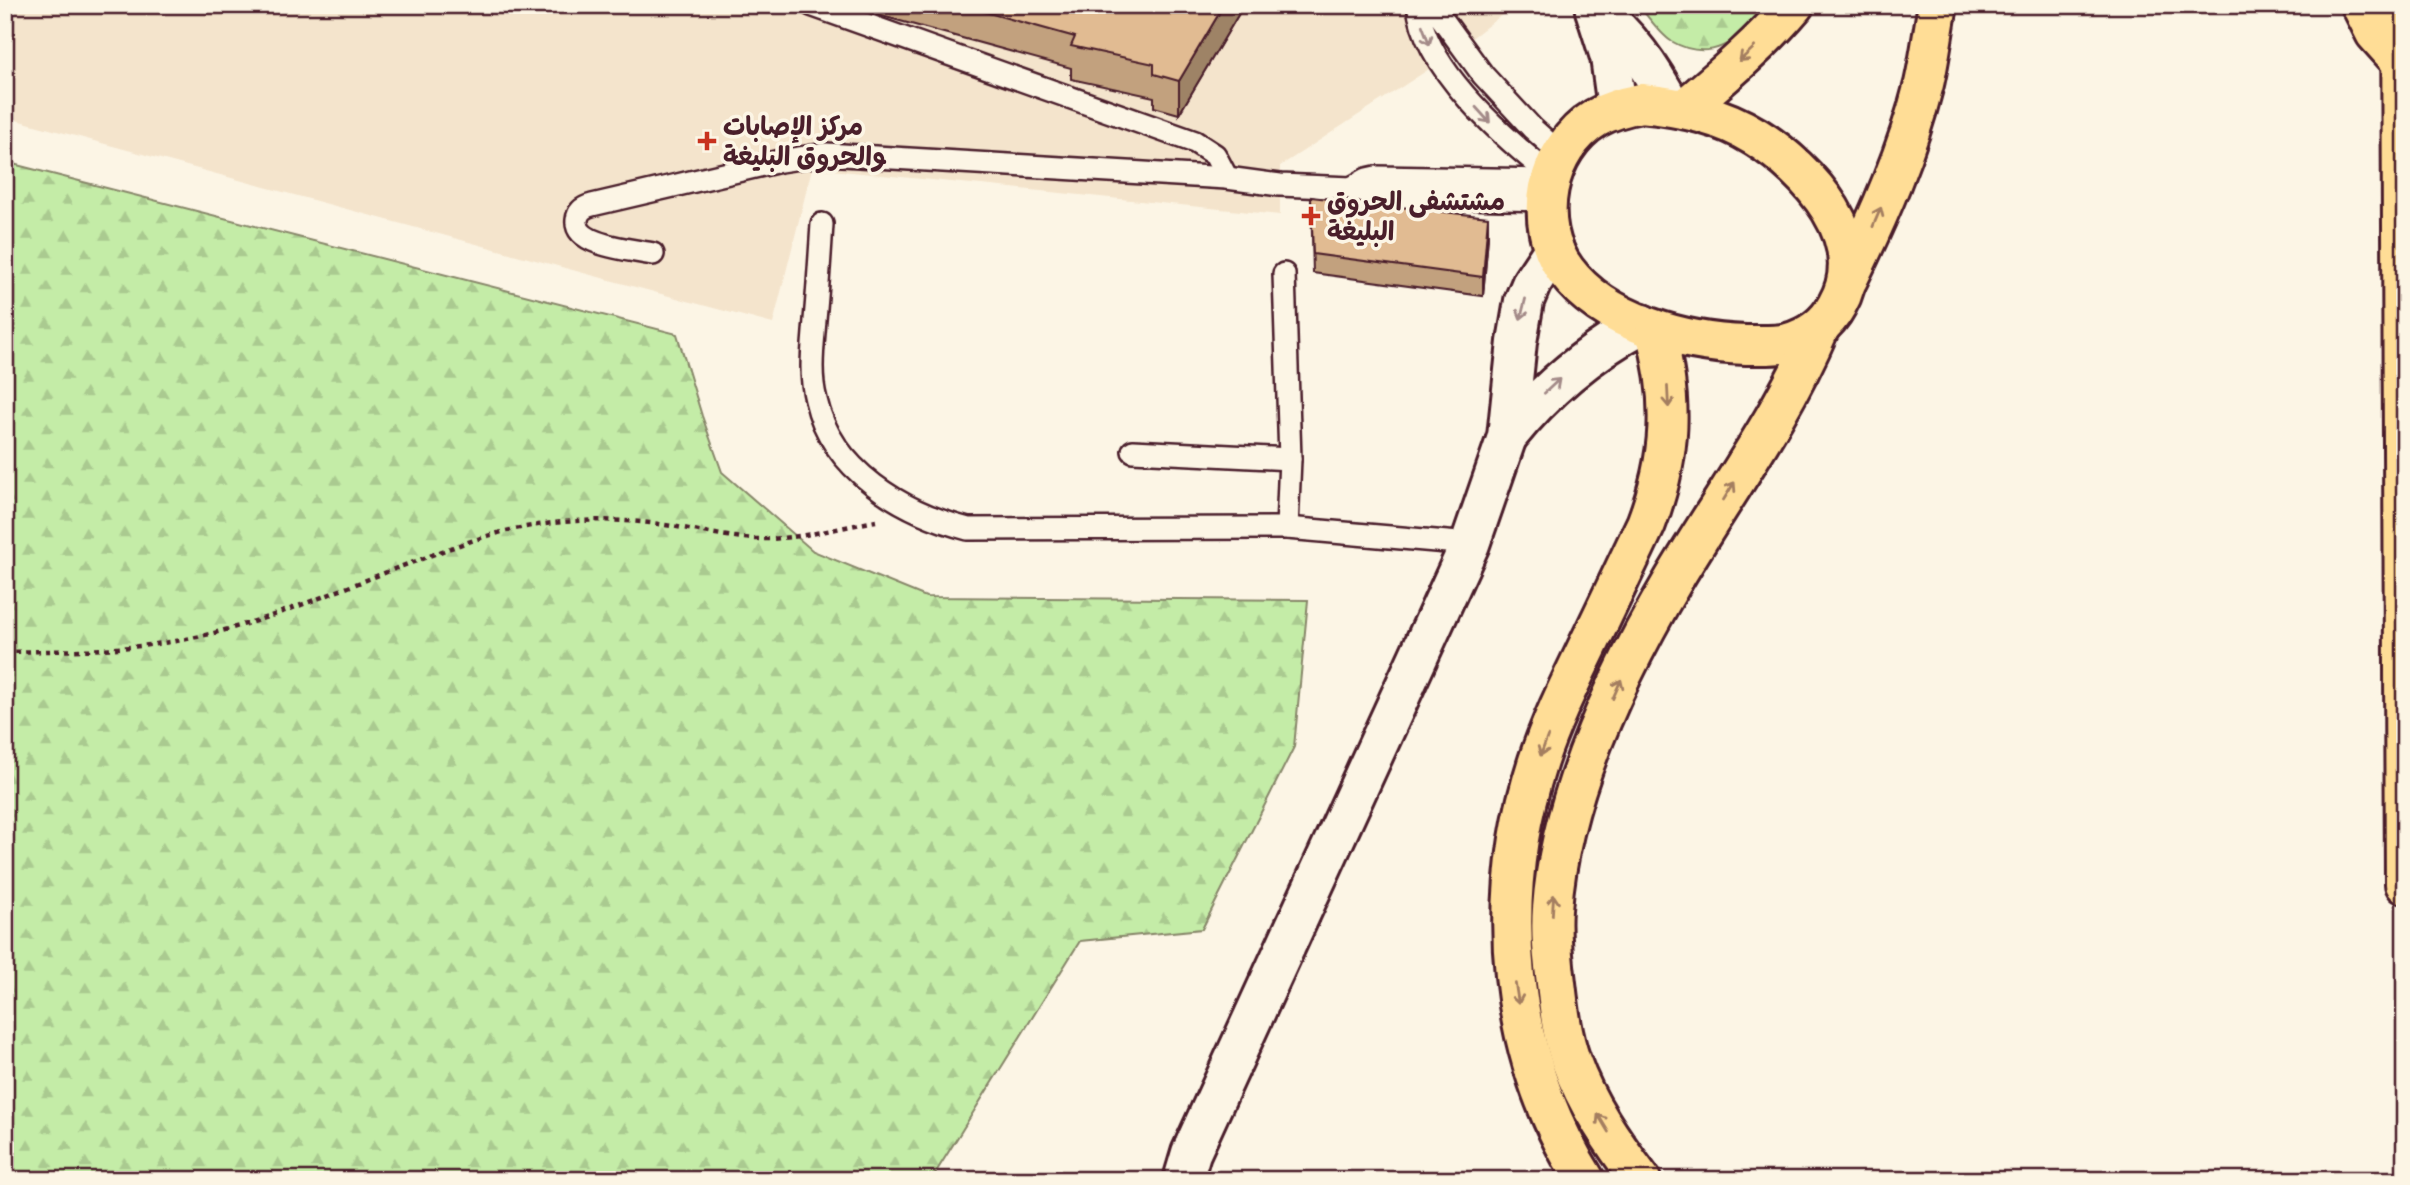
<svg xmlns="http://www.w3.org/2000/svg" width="2410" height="1185" viewBox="0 0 2410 1185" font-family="'Gochi Hand','Playpen Sans Arabic',sans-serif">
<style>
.built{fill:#f4e4cc}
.forest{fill:url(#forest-firs);stroke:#878669;stroke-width:2}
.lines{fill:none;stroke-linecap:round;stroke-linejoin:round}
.service-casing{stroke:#4a1f2b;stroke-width:26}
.minor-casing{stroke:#4a1f2b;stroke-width:44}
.tertiary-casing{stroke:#4a1f2b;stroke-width:44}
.trunk-casing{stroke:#4a1f2b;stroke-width:44}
.motorway-casing{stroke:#4a1f2b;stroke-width:44}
.path{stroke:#4a1f2b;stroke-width:4.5;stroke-dasharray:5 5;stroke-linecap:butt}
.service{stroke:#fcf5e5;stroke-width:21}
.minor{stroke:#fcf5e5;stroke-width:38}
.tertiary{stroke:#fcf5e5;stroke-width:38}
.trunk{stroke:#ffdd96;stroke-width:38}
.motorway{stroke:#ffdd96;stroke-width:38}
.wall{fill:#c2a17e;stroke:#4a1f2b;stroke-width:2}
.shaded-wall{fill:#9e8366;stroke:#4a1f2b;stroke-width:2}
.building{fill:#e1bb92;stroke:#4a1f2b;stroke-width:2}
.oneway{stroke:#a38a88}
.oneway2{stroke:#a47e60}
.poi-dot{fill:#c8321e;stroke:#fcf5e5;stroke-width:2.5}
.labels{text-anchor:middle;stroke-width:7;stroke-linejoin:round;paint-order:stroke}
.poi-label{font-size:26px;font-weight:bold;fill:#4a1f2b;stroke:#fcf5e5;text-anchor:start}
</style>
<defs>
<pattern id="forest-firs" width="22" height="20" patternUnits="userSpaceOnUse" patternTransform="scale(1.75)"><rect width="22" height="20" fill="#c4eca7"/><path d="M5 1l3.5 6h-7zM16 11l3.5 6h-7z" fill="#aaca90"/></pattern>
</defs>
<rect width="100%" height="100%" fill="#fcf5e5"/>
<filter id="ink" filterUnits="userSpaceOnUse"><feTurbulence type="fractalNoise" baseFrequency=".0143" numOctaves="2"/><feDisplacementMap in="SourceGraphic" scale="14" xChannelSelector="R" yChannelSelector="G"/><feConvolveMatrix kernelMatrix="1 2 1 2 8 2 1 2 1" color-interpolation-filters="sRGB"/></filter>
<g filter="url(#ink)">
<!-- built -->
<polygon class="built" points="5,5 1515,5 1440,62 1280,166 1280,215 812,168 773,324 5,117"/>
<!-- forest -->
<g class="forest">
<path d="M1638,5H1773C1742,34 1716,67 1671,41C1659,33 1648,16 1638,5Z"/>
<polygon points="5,162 677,334 702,416 722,472 813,551 926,597 1308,600 1294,747 1202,929 1080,941 931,1180 5,1180"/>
</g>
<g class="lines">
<!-- service casing -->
<g class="service-casing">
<g id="service">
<polyline points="811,5 1195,142 1215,155 1227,178"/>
<path d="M1418,5C1424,69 1504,138 1552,176"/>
<polyline points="1432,5 1483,75 1533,129 1561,154"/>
<polyline points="1351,188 1367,179 1376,177 1550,180"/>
<path d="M822,224C820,256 818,288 815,320C813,347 809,374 816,400C832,471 903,512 968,529L1287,528L1470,544"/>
<path d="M653,254C634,250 574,246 577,220C578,211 584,207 592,205L780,161L826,154L1227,178L1280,185L1351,188L1360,193L1378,196L1546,200"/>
<polyline points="1284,274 1290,459 1287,528"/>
<polyline points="1133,451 1290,459"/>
</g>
</g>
<!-- minor casing -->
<g class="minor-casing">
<g id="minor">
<path d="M1507,437C1545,389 1588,353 1642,324"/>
<polyline points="1183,1180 1191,1153 1470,544 1507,437 1517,342 1524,301 1532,282 1554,249"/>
</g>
</g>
<!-- tertiary casing -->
<g class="tertiary-casing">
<g id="tertiary">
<path d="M1595,9C1629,36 1651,67 1671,106"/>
<polyline points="1595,10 1610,57 1617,108"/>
</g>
</g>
<!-- trunk casing -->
<g class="trunk-casing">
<g id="trunk">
<path d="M1641,103C1682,107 1721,115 1756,137C1809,170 1874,241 1837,305C1827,324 1809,337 1788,343C1775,346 1760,345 1746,345C1685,343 1605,323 1566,271C1531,224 1545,149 1596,118C1610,110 1625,106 1641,103Z"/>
<path d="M1585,1180C1506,1055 1493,900 1538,761C1550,724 1567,689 1584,654C1605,611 1625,568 1646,524C1672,456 1674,400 1655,330"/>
<path d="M1641,1180C1614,1144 1586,1104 1571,1061C1562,1036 1559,1009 1556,983C1553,959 1550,934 1552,909C1560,795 1616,677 1674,579C1724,495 1782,417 1820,327"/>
</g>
</g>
<!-- motorway casing -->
<g class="motorway-casing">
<g id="motorway">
<polyline points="2361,5 2375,33 2402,63"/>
<polyline points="2401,5 2405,884"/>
<path d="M1684,109C1723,76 1761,44 1794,5"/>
<path d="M1848,279C1879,216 1907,152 1924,84C1930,58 1933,31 1938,5"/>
</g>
</g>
<!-- path -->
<path class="path" d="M5,652C83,650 150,651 225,630C291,612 355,583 419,560C450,548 482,536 515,529C559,520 606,518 651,523C686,527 720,537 756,539C796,540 837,528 876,521"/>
<!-- service -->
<use href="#service" class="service"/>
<!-- minor -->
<use href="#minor" class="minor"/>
<!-- tertiary -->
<use href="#tertiary" class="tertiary"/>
<!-- trunk -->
<use href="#trunk" class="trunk"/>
<!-- motorway -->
<use href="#motorway" class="motorway"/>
</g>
<!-- wall -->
<g class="wall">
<polygon points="842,5 1244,5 1179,114 1154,107 1154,97 1071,79 1071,68"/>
<polygon points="1311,197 1488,236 1483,296 1313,273"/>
</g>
<!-- shaded-wall -->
<g class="shaded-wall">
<polygon points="1224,5 1244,5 1179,114 1179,81"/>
<polygon points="1488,217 1488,236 1483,296 1483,277"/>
</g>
<!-- building -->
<g class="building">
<polygon points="960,5 1224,5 1179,81 1154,74 1154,64 1071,46 1075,37"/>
<polygon points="1311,197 1488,217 1483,277 1313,254"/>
</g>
<!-- one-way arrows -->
<defs><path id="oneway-shaft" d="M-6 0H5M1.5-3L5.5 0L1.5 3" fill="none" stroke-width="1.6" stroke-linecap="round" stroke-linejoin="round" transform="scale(1.75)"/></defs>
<g class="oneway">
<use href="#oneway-shaft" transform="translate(1426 35) rotate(69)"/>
<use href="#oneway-shaft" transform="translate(1483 115) rotate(48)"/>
<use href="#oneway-shaft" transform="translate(1523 309) rotate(104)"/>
<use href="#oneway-shaft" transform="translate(1552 386) rotate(-43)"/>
</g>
<g class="oneway2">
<use href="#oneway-shaft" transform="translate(1747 54) rotate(137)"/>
<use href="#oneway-shaft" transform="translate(1877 217) rotate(-67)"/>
<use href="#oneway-shaft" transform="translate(1668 397) rotate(87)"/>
<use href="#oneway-shaft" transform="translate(1729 491) rotate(-58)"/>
<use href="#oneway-shaft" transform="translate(1617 689) rotate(-66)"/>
<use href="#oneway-shaft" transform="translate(1544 746) rotate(110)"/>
<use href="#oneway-shaft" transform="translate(1553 905) rotate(-86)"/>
<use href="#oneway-shaft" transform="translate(1517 994) rotate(81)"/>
<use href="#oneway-shaft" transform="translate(1603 1123) rotate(-121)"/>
</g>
</g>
<!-- markers -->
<g class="poi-dot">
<path d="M703.5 130.5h7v7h7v7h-7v7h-7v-7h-7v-7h7z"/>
<path d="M1307.5 205.5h7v7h7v7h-7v7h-7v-7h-7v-7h7z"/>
</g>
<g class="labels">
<!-- poi labels -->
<g class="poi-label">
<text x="723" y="135">مركز الإصابات<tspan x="723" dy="30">والحروق البليغة</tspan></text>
<text x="1327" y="210">مشتشفى الحروق<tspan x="1327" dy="30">البليغة</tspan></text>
</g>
</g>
<!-- margin -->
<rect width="2410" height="1185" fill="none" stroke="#fcf5e5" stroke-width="28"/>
<rect x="14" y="14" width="2382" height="1157" fill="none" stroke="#4a1f2b" stroke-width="2.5" filter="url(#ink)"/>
</svg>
